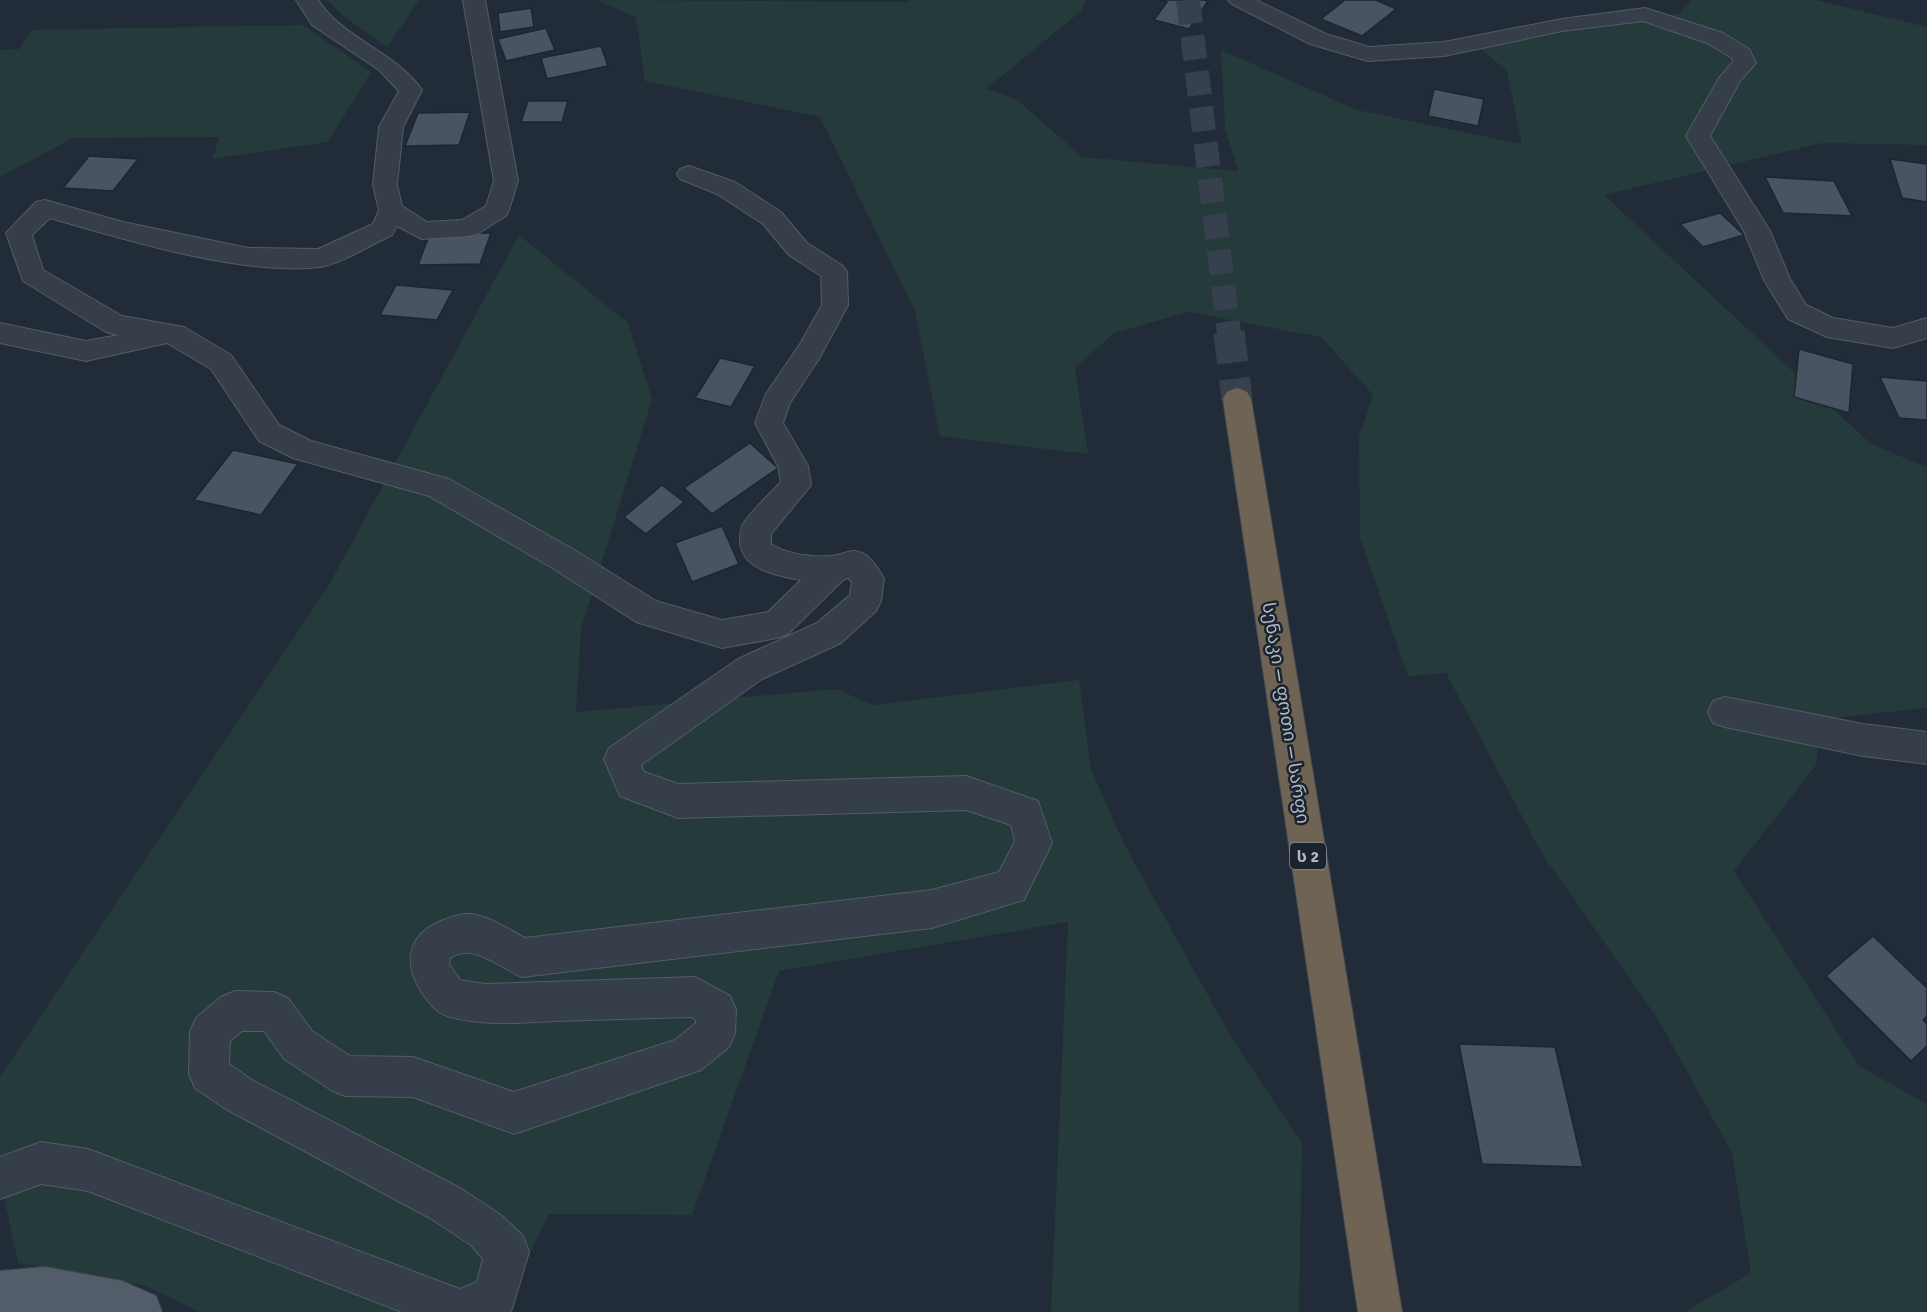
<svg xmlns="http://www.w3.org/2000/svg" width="1927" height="1312" viewBox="0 0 1927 1312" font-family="Signika,'Noto Sans Georgian',sans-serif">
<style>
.green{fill:#253a3b}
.building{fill:#485462;stroke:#1d2530;stroke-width:1.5}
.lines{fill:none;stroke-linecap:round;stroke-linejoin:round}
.highway-tunnel-far1{stroke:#37414d;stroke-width:24;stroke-dasharray:24 12;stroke-linecap:butt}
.highway-tunnel{stroke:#37414d;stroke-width:31;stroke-dasharray:31 16;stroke-linecap:butt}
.minor-casing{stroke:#535c67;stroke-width:2}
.major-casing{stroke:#3f4752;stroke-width:2}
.highway-casing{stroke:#404954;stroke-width:2}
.minor{fill:#353e49;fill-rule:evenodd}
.major{fill:#535d69;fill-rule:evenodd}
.highway{fill:#6f6353;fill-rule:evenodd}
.labels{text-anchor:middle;stroke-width:5;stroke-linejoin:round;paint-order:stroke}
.shield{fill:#1b232e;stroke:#838c98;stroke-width:1.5}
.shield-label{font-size:16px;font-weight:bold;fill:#b0b9c5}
.street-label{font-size:18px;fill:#b0b9c5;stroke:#1b232e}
</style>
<rect width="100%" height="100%" fill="#222c38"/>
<!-- green -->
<g class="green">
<polygon points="327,0 419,0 387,47 342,15"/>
<polygon points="597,0 909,2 910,0 1087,0 1081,11 986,89 1016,99 1082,157 1238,171 1225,129 1221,50 1357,110 1522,144 1507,71 1476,45 1574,17 1679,14 1692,0 1816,0 1927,27 1927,145 1822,143 1604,195 1871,444 1927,467 1927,708 1822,719 1816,765 1734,871 1859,1066 1927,1104 1927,1312 1685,1312 1751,1273 1732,1153 1658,1019 1541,852 1446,673 1408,676 1360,538 1359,437 1373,395 1321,337 1188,312 1114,333 1075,368 1088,454 940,436 915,311 820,117 645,81 636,17"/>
<polygon points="303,25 371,72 328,142 212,159 220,137 73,138 0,177 0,50 19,49 32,30"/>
<polygon points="519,235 628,323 652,399 581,629 576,712 836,689 873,705 1079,680 1091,769 1124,844 1230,1035 1302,1143 1299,1312 1051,1312 1068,922 779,971 692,1215 549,1214 502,1312 199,1312 146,1286 18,1263 0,1178 0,1077 330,583"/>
</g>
<!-- building -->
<g class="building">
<polygon points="1160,0 1202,0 1208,1 1189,29 1154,20 1167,2"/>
<polygon points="1345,0 1376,0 1396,9 1362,36 1321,19"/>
<polygon points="531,8 534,27 500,32 498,13"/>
<polygon points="546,28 555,50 506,61 498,39"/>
<polygon points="601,46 608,66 547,79 541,58"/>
<polygon points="1434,89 1484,99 1478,126 1428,116"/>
<polygon points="528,101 568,101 562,122 521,122"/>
<polygon points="470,112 459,145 405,146 418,113"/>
<polygon points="89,156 138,159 113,191 63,188"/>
<polygon points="1890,159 1927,164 1927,202 1902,198"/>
<polygon points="1765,177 1834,181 1852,216 1783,213"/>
<polygon points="1720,213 1744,235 1703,247 1680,224"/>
<polygon points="430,233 491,233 480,264 418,265"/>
<polygon points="396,285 453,290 437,320 380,315"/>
<polygon points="1799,349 1853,364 1849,413 1794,397"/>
<polygon points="720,358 755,366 731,407 695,398"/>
<polygon points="1880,377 1927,381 1927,420 1899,418"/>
<polygon points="750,443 778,468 712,514 684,488"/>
<polygon points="233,450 298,464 261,515 194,500"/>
<polygon points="662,485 684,502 646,534 624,517"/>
<polygon points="722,526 739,564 692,582 675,543"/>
<polygon points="1873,936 1927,988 1927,1016 1923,1020 1927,1024 1927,1046 1911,1061 1826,976"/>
<polygon points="1459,1044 1555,1047 1583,1167 1482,1164"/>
</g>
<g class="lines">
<!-- highway-tunnel-far1 -->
<polyline class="highway-tunnel-far1" points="1188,0 1229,333"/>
<!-- highway-tunnel -->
<polyline class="highway-tunnel" points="1229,332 1237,399"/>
<!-- minor casing -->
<g class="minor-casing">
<g id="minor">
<path d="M296,0H318C343,39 395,51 422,90L403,127L397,185L402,206L427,222L462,220L486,206L494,181L463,0H485L518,181L509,210L506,216L477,234L468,236L422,239L397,226L392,235C372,244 341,264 320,267C241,276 127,240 50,218L32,235L43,270L122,316L184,327L231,355L279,425L311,441L449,479L576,551L656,601L722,620L768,612L801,580C777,576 741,569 740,541C740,535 740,530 743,524C753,509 769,495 781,482L778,466L755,423L766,394L800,344L822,305L821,276L789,255L763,224L717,194L680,179L677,174L680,169L689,166L735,182L781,212L807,243L843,266L847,272L848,305L820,357L790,403L783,423L808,466L811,485L771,534V544C789,555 811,557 831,556C839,556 846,551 854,551C868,551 878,568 884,579L881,601L876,611L841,643L762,679L641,765L644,772L678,784L966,776L1038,801L1052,843L1024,900L932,928L522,977C500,968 473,942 450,958L449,964L460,980L485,984L695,977L730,996L736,1010L735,1033L729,1047L701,1070L514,1134L413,1097L345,1096L331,1090L284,1059L264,1031H242L230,1041L229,1064L252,1080L460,1188L501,1215L523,1236L529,1252L511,1312H402L88,1191L41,1184L0,1199V1157L41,1142L88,1149L460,1289L477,1282L483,1259L471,1245L430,1218L224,1108L195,1088L189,1074L190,1032L196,1018L221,997L235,991L274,992L288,998L312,1031L350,1056L413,1057L514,1092L675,1040L696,1023V1020L691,1017C645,1018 600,1020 554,1021C519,1023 484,1026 450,1017C436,1013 431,1005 423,994C403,965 406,936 441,921C449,918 457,914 467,914C487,914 508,929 525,938L932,890L999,872L1015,841L1011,825L966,810L678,818L620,796L604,759L609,748L738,659L817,623L850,595L852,582L848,578L843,580L788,634L777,638L722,648L636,622L554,569L429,496L293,458L259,441L211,369L167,343L86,361L0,343V323L86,341L119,335L106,332L23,281L6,233L36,202L45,200L123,222L248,248L318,249L373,224L379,210L373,185L379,127L399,91L379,70L312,25Z"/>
<polygon points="1228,0 1256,0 1326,34 1369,47 1444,42 1562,19 1645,8 1723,33 1749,49 1756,63 1740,81 1710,136 1770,231 1790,279 1806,305 1833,318 1893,328 1927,318 1927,338 1893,348 1827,337 1788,319 1764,280 1744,231 1686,136 1719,78 1733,62 1732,58 1707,43 1643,21 1562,31 1444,56 1368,61 1310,44 1232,4"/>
<polygon points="1725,697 1863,724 1927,732 1927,764 1863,756 1725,727 1713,723 1708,712 1713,701"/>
</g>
</g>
<!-- major casing -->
<g class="major-casing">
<polygon id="major" points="45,1267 122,1281 156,1296 162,1312 0,1312 0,1271"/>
</g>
<!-- highway casing -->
<g class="highway-casing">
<polygon id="highway" points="1237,388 1247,392 1251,399 1402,1312 1358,1312 1223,399 1227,392"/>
</g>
<!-- minor -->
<use href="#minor" class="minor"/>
<!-- major -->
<use href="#major" class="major"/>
<!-- highway -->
<use href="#highway" class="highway"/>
</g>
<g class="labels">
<!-- shield labels -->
<rect class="shield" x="1290" y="843" width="36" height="26" rx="4.5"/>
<g class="shield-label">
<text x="1308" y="862">ს 2</text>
</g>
<!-- street labels -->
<g class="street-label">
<text transform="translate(1286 713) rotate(81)" y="6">სენაკი — ფოთი — სარფი</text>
</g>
</g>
</svg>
